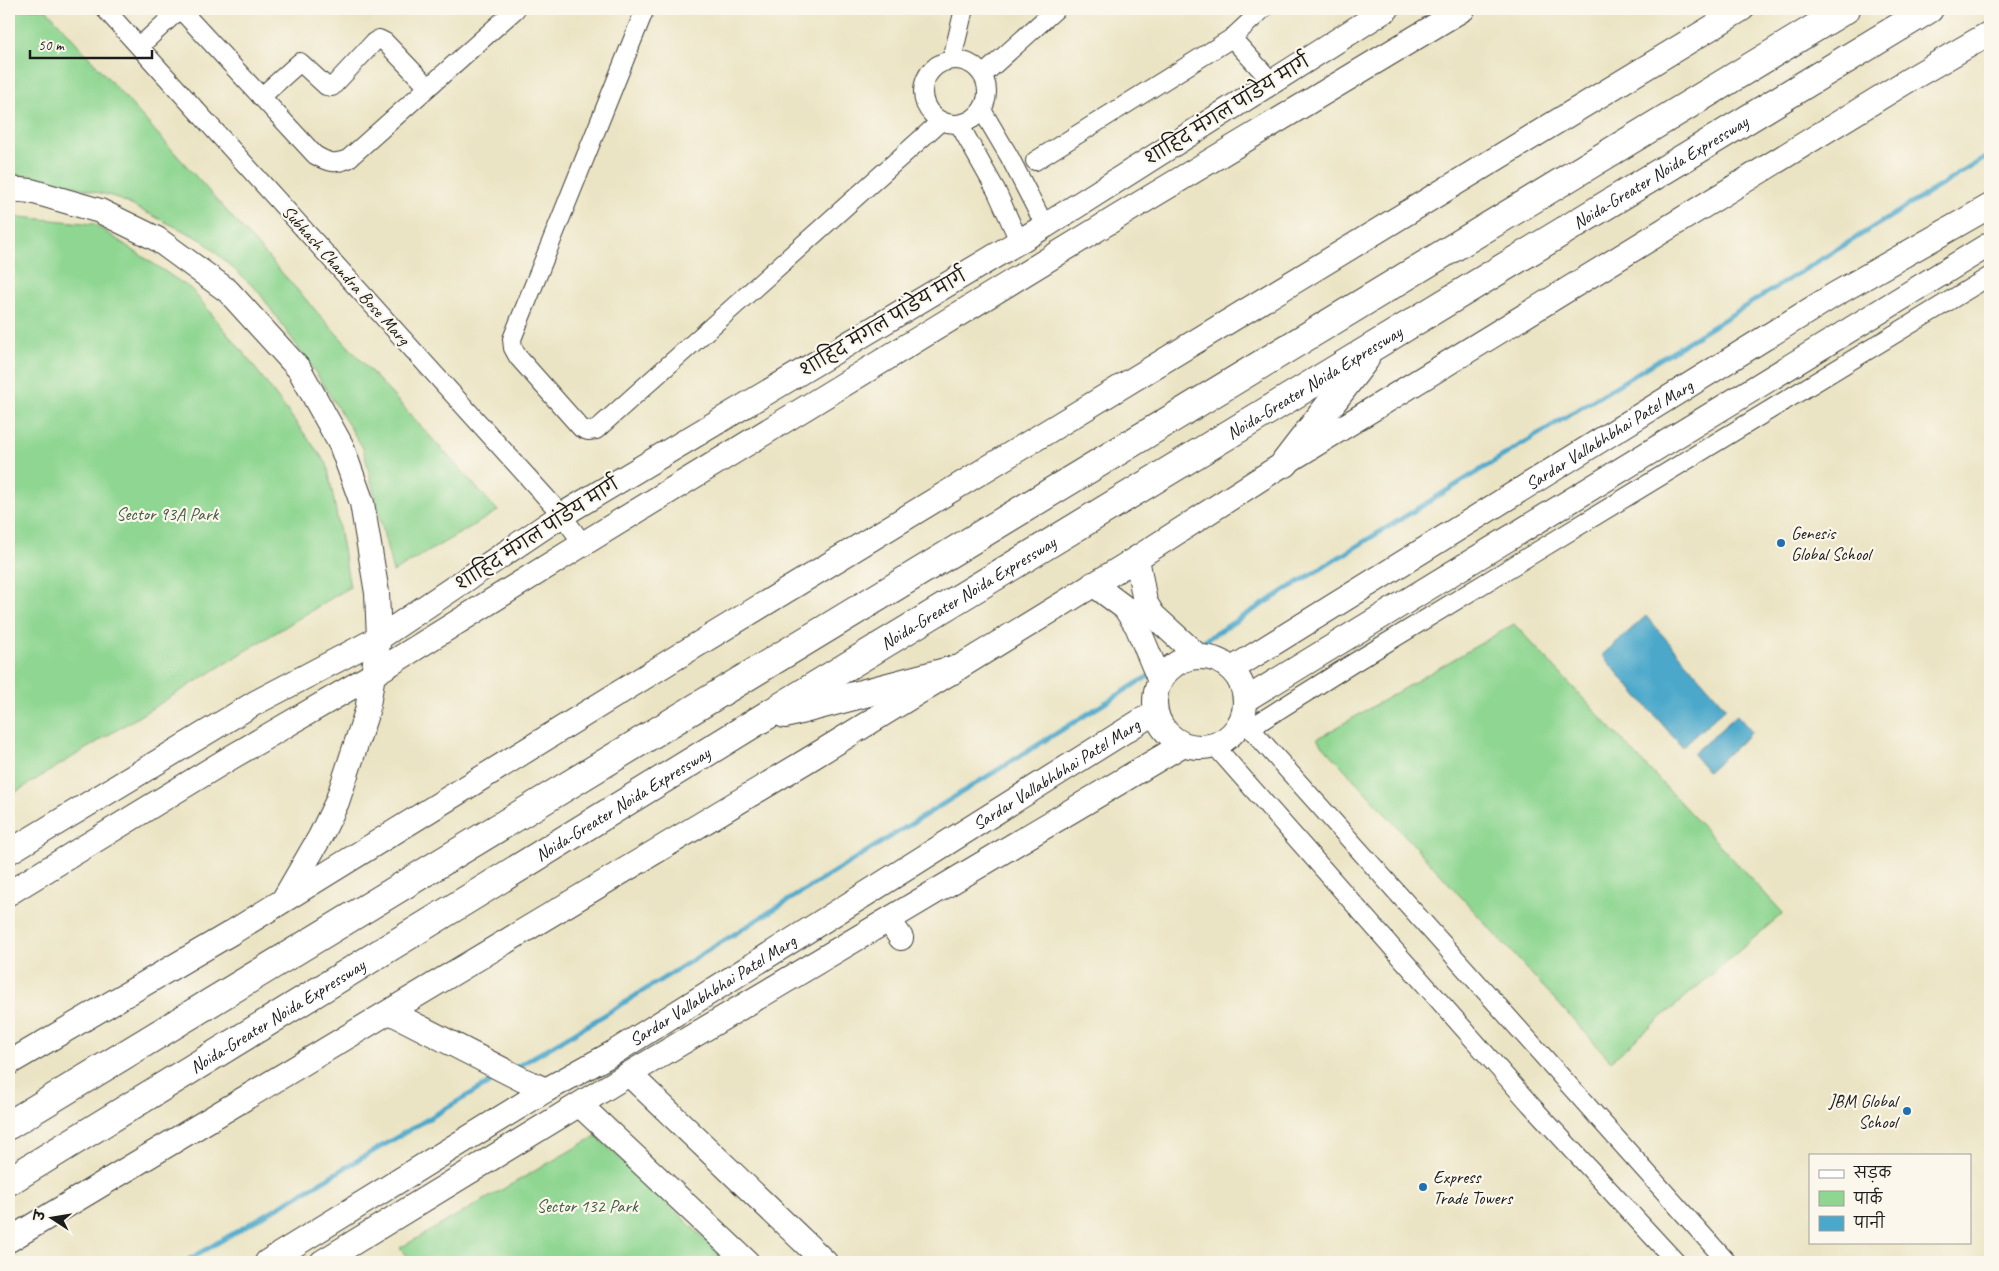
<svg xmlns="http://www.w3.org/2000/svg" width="1999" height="1271" viewBox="0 0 1999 1271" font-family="Caveat,'Playpen Sans Deva',sans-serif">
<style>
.green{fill:#8ed691;stroke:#557956}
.water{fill:#4ba8ca;stroke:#346273}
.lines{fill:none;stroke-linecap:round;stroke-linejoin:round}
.stream{stroke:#4ba8ca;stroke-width:5}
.street-casing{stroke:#3b3a35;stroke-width:20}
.secondary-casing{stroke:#3b3a35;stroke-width:26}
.highway-casing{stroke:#3b3a35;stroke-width:30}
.street{stroke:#fff;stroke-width:18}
.secondary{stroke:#fff;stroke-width:24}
.highway{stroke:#fff;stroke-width:28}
.poi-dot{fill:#1f6fb2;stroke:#fbf7ec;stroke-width:2}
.labels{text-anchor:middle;stroke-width:4.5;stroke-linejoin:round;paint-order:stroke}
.street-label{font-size:18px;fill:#1c1c1c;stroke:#fbf7ec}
.park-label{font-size:18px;fill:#445d45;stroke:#fbf7ec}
.poi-label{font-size:18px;fill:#1c1c1c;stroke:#fbf7ec;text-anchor:start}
</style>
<rect width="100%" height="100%" fill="#fbf7ec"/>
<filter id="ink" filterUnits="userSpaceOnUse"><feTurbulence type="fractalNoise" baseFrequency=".02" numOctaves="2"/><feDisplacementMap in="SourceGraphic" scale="10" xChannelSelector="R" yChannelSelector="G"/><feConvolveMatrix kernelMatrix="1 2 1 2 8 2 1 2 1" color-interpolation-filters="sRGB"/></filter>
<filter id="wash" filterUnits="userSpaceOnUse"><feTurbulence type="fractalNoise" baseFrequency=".0096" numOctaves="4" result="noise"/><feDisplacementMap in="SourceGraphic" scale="20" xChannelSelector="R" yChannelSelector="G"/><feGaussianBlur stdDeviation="1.12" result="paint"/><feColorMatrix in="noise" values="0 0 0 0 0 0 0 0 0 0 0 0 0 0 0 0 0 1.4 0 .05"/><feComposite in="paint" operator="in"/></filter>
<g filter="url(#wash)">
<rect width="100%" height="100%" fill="#ebe4c4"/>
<!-- green -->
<g class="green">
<polygon points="9,9 46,9 326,322 498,511 393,572 363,448 312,367 258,291 202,240 115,197 35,176 9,175"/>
<polygon points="9,216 94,224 191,289 246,356 327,464 350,587 9,796"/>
<polygon points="1514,624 1783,913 1611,1061 1317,739"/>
<polygon points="596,1136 729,1262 411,1262 400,1248"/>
</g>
<!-- water -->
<g class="water">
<polygon points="1646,616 1726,708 1682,747 1602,655"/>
<polygon points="1737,715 1752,732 1708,772 1693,754"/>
</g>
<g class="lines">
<!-- stream -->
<g class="stream">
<polyline points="1197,645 1990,155"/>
<polyline points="1161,668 1186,652"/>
<polyline points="515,1068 598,1019 1150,675"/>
<polyline points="185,1262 501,1076"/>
</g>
</g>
</g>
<g filter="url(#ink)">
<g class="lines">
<!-- street casing -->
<g class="street-casing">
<g id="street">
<polyline points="105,9 562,515 583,544"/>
<path d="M180,9L315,155C327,162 334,165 348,159L516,9"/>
<polyline points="645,9 512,339 513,348 518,357 581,428 588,431 596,430 941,121"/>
<polyline points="1232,38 1272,82"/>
<polyline points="140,46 180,9"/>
<polyline points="952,59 964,9"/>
<circle cx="955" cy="92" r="32"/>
<polyline points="983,75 1056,9"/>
<polyline points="261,97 300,62 326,86 332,87 374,42 379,39 385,42 428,87"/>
<polyline points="982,110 1009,156 1045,226"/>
<polyline points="959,124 996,190 1019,241"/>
<polyline points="1035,161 1232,38 1263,9"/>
<polyline points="1242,719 1727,1262"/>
<polyline points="1250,728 1350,665 1990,276"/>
<polyline points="1214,745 1530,1104 1676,1262"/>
</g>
</g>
<!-- secondary casing -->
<g class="secondary-casing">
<g id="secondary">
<polyline points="9,189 31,191 100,211 157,239 228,291 299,369 341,445 362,503 377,593 379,638 367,711 337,802 320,837 284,899"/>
<polyline points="1137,558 1145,602 1153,615 1199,657"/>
<polyline points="1093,584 1125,608 1137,626 1160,681"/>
<circle cx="1200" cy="702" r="45"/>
<path id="s1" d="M1232,669L1834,295L1990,206"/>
<polyline points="1245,700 1990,244"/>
<polyline points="9,852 255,703 379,638 562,515 1045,226 1387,9"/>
<polyline points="9,893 230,758 374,674 583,544 1119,216 1463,9"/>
<polyline points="889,920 901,938"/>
<polyline points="390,1012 523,1080 546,1090"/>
<polyline points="9,1063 231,933 677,657 1742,9"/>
<polyline points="629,1074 825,1262"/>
<polyline points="580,1105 747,1262"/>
<polyline points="9,1240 808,760 1137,558 1285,463 1907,81 1990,33"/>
<path id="s2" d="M267,1262L546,1090L613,1053L1155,712"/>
<polyline points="322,1262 629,1074 1182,745"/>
</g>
</g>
<!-- highway casing -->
<g class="highway-casing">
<g id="highway">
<polyline points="1285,463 1365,359"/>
<polyline points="785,714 953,670"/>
<polyline points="9,1125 1846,9"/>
<path id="s3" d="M9,1181L813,687L1929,9"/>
</g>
</g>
<!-- street -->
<use href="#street" class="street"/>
<!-- secondary -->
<use href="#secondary" class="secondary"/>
<!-- highway -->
<use href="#highway" class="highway"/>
</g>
</g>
<!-- markers -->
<g class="poi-dot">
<circle cx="1781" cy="543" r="5"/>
<circle cx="1907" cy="1111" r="5"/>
<circle cx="1423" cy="1187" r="5"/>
</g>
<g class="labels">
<!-- street labels -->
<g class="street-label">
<text transform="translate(1227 110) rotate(-32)" y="6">शाहिद मंगल पांडेय मार्ग</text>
<text dy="6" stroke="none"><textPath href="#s3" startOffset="1935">Noida-Greater Noida Expressway</textPath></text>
<text transform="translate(346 275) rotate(48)" y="6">Subhash Chandra Bose Marg</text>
<text transform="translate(883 323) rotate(-31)" y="6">शाहिद मंगल पांडेय मार्ग</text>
<text dy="6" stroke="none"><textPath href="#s3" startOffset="1530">Noida-Greater Noida Expressway</textPath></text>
<text dy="6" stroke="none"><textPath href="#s1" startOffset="444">Sardar Vallabhbhai Patel Marg</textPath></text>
<text transform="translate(537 534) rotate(-33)" y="6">शाहिद मंगल पांडेय मार्ग</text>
<text dy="6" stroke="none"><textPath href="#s3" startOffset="1125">Noida-Greater Noida Expressway</textPath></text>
<text dy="6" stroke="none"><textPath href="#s2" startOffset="928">Sardar Vallabhbhai Patel Marg</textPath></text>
<text dy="6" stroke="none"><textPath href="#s3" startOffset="720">Noida-Greater Noida Expressway</textPath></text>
<text dy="6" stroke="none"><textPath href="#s2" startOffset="522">Sardar Vallabhbhai Patel Marg</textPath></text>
<text dy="6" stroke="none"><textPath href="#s3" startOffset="315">Noida-Greater Noida Expressway</textPath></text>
</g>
<!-- park labels -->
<g class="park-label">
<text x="167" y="520">Sector 93A Park</text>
<text x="587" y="1212">Sector 132 Park</text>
</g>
<!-- poi labels -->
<g class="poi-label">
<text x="1791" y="539">Genesis<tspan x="1791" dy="21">Global School</tspan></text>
<text x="1897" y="1107" text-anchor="end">JBM Global<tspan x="1897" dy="21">School</tspan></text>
<text x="1433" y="1183">Express<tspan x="1433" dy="21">Trade Towers</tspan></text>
</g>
</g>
<!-- margin -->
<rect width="1999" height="1271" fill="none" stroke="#fbf7ec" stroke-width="30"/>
<!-- legend -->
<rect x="1809" y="1154" width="162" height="90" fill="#fbf7ec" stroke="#a29f99"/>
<rect x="1819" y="1170" width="25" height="8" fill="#ffffff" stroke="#a29f99"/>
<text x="1854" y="1178" font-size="15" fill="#1c1c1c">सड़क</text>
<rect x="1819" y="1191" width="25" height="15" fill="#8ed691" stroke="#a29f99"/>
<text x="1854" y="1204" font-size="15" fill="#1c1c1c">पार्क</text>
<rect x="1819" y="1216" width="25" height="15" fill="#4ba8ca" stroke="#a29f99"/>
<text x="1854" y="1228" font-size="15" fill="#1c1c1c">पानी</text>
<!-- north arrow -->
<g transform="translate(52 1218) rotate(282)" stroke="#fbf7ec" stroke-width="4" paint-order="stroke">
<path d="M0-4L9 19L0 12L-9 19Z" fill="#1c1c1c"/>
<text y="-8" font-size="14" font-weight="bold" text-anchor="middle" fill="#1c1c1c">उ</text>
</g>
<!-- scale -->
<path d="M30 50v8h122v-8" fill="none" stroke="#1c1c1c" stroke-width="2.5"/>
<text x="38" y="50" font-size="15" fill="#1c1c1c" stroke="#fbf7ec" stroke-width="4" paint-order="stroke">50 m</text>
</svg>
